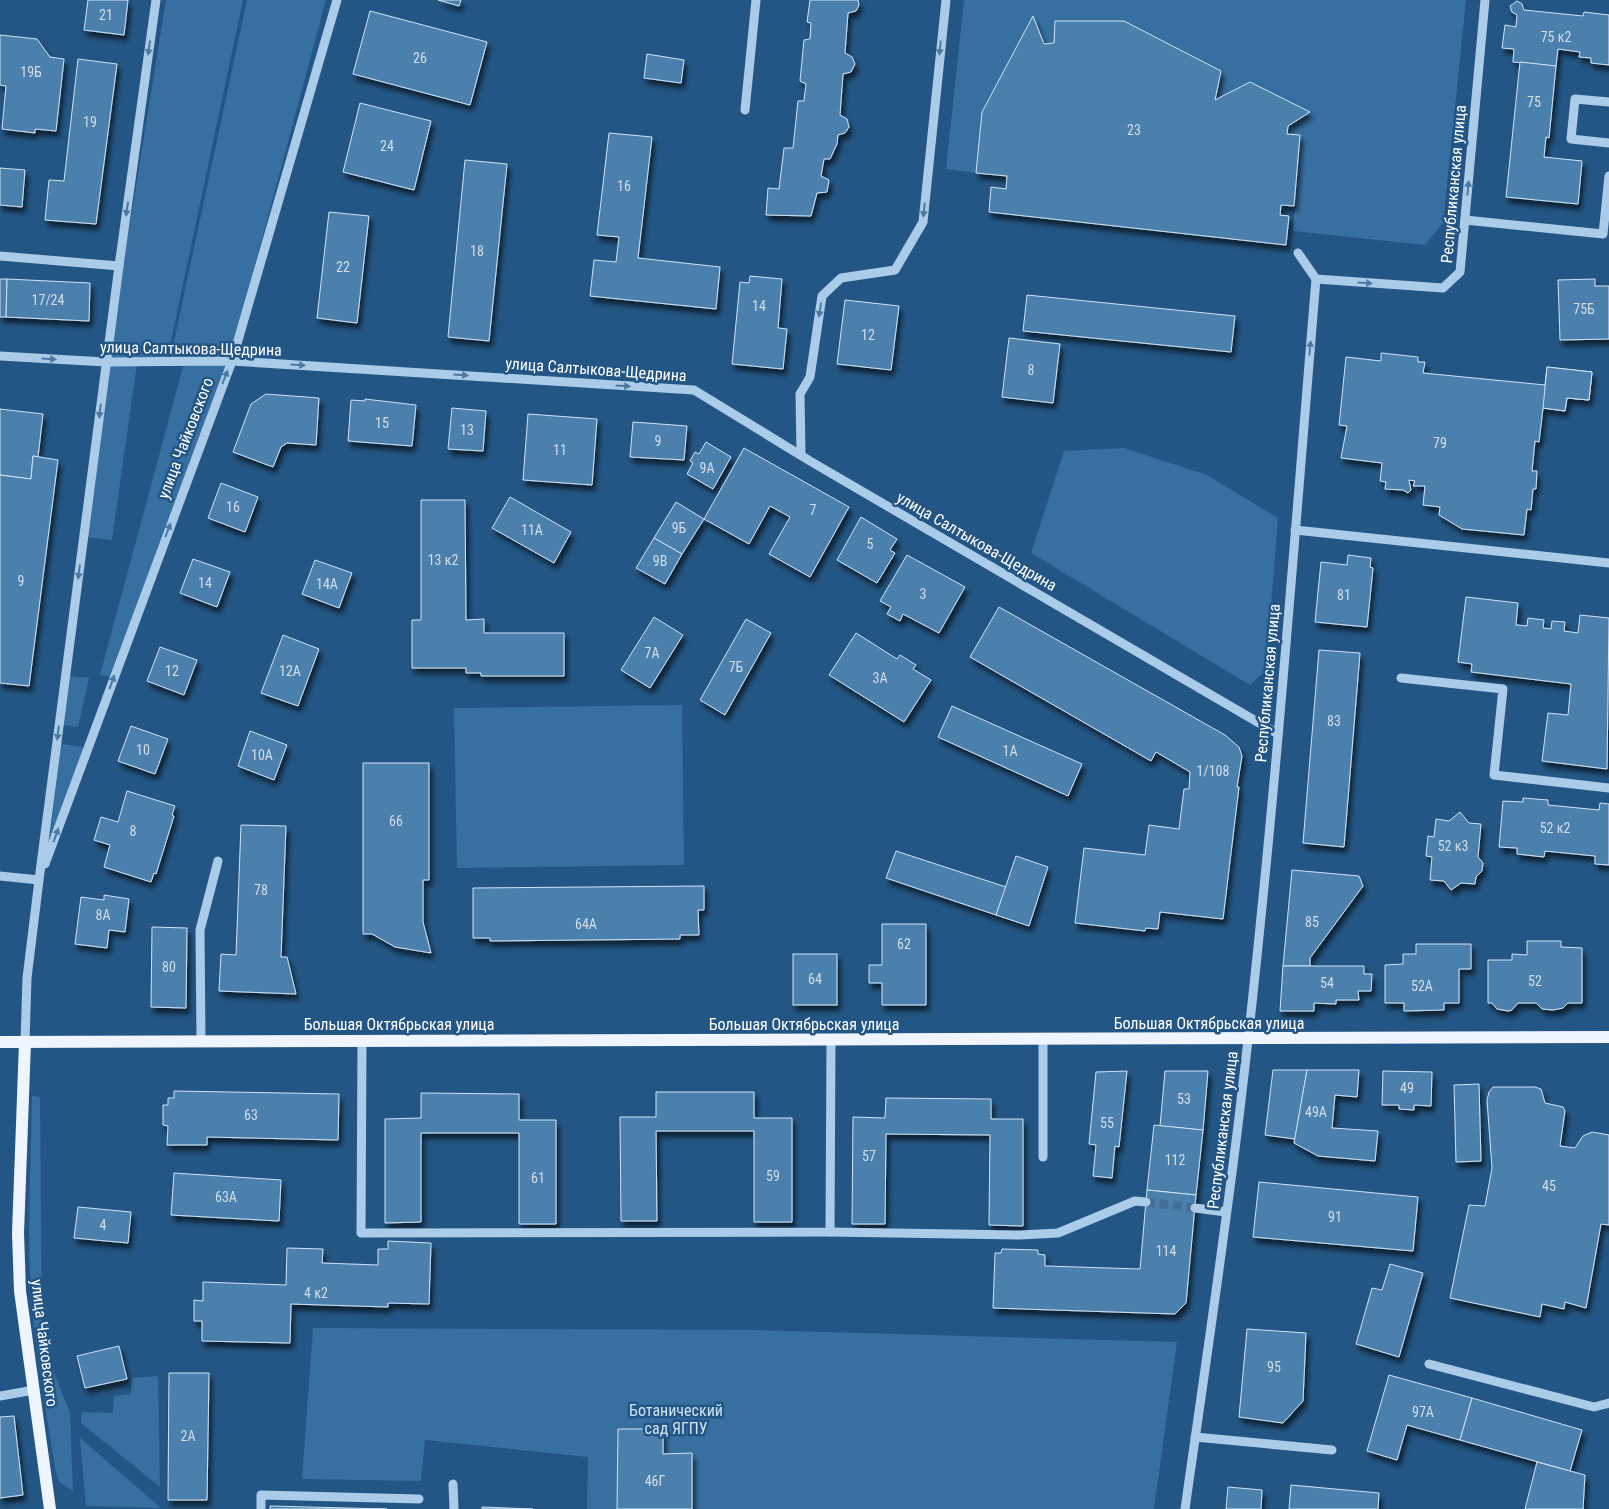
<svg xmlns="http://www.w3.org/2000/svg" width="1609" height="1509" viewBox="0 0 1609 1509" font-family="'Roboto Condensed',sans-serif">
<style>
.green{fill:#376fa1}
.building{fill:#4b7fac;stroke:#cfe4f6;filter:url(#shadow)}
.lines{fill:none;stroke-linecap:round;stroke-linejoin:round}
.minor-tunnel{stroke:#446f96;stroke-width:9;stroke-dasharray:9 4.5;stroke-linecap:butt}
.minor{stroke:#abcce8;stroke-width:9}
.major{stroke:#eef5fe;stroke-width:12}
.oneway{fill:#4c79a2}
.labels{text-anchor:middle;stroke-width:5;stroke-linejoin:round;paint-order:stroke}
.number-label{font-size:14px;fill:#d2dfea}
.street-label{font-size:16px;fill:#fff;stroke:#235684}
.park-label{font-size:16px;fill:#cfe4f6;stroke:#235684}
</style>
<defs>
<filter id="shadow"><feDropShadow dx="3" dy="5.5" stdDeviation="2.5" flood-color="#0009"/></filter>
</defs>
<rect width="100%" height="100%" fill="#235684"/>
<!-- green -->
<g class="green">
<polygon points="166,0 243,0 167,360 108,360"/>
<polygon points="247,0 326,0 230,359 170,360"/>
<polygon points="964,0 1466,0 1443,223 1425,245 1293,231 1300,136 1287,134 1288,126 1215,100 1221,71 1124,21 1055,21 1054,43 1044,44 1033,17 982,112 976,173 946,169"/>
<polygon points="229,362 111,677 100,675 184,363"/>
<polygon points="107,364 137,364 112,540 86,537"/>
<polygon points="1124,448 1207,475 1278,518 1266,670 1250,685 1031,553 1064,451"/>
<polygon points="69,676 89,678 78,727 63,725"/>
<polygon points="682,705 684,865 457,868 454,708"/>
<polygon points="61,744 85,747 49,845"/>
<path d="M32,1096L40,1097L42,1342L70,1413L73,1491L59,1482L56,1473C47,1417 37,1361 32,1305C26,1236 31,1166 32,1096Z"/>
<polygon points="313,1328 752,1330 1177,1342 1154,1509 587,1509 588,1457 425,1440 421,1481 302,1479"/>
<polygon points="158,1376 160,1487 81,1423 82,1412 113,1413 114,1396 131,1394 132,1378"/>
<polygon points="80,1438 161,1508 86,1506"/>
</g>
<!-- building -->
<g class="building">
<polygon points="88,0 128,0 124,35 84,30"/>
<polygon points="438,0 461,0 459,6"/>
<polygon points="810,0 858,0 859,5 856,11 848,13 845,53 852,57 855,64 851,72 843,74 840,115 847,119 849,127 845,133 838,135 837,144 830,159 824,159 821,176 829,180 827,192 817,193 811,216 766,215 768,188 779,189 784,148 793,148 798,101 804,101 806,84 800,81 804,40 810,39 811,23 807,22"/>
<polygon points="1517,1 1522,4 1524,10 1583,16 1584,12 1609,15 1609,65 1591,63 1591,58 1579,57 1580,52 1558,49 1556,66 1513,62 1514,49 1502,48 1505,25 1516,27 1517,15 1512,12 1510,6"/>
<polygon points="370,11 487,42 470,105 353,74"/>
<polygon points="1033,16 1044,44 1054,43 1055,21 1124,21 1221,71 1215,100 1250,82 1310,112 1288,126 1287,134 1300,135 1294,206 1281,205 1280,215 1289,216 1286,245 989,212 991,187 1006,189 1007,176 976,173 982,112"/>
<polygon points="0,35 37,39 50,57 64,59 56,131 35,129 35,133 2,129 6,86 0,85"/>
<polygon points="647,54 684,60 681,83 644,78"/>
<polygon points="78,59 117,64 96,224 45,220 49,180 64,181"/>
<polygon points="1520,62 1556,66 1549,138 1546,137 1544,157 1582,161 1578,204 1506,197"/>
<polygon points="360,103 431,121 414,190 343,172"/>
<polygon points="609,133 652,137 638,258 720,267 716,309 590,296 594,260 616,262 619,237 597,235"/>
<polygon points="465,160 507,164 489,341 448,337"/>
<polygon points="0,168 25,170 22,207 0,205"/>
<polygon points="329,212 369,216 357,323 317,318"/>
<polygon points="750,276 782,279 778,328 787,329 783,369 732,364 740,282 749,283"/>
<polygon points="0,279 7,279 6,317 0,317"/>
<polygon points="7,279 90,283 89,321 6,317"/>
<polygon points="1595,279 1595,286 1609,286 1609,339 1560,340 1558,280"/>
<polygon points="1027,295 1235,316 1231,352 1023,331"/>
<polygon points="845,300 899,306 891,370 837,364"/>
<polygon points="1009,338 1060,344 1053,403 1002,397"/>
<polygon points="1381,353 1418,357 1418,362 1425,362 1423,373 1545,385 1547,367 1592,372 1589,400 1567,398 1565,411 1543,408 1539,442 1535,441 1532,471 1537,471 1536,489 1533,489 1531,510 1527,509 1524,535 1462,529 1439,515 1440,507 1423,505 1425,486 1413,486 1415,481 1409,480 1411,490 1408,493 1403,490 1385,489 1386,482 1380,481 1382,463 1341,458 1347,426 1339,425 1346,357 1381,361"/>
<polygon points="1547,367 1592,372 1589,400 1567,398 1565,411 1543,408"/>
<polygon points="266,394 319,398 316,445 287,443 281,447 273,467 233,452 251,404"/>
<polygon points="365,399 416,405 412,446 348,441 351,400 365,401"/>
<polygon points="452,408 486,411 483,451 448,449"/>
<polygon points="0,409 43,414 38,457 33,456 31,479 0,475"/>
<polygon points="528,414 597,419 592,485 523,480"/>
<polygon points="633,422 687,426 684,460 630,457"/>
<polygon points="706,442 731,457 713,489 687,474 693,463 690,461 695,452 699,454"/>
<polygon points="744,448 849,507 810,577 769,554 790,517 770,506 749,544 704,519"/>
<polygon points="33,456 58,460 29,686 0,683 0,475 31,479"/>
<polygon points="221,483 258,497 245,532 208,518"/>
<polygon points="510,497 571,532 554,563 492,528"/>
<polygon points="421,500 465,500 466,620 484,619 484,633 564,633 564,676 481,676 481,673 466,673 466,668 412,668 412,620 421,620"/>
<polygon points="676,502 704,519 682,554 654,538"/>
<polygon points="861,517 897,539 890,550 895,553 877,583 837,560"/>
<polygon points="654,538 682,554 665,584 636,568"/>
<polygon points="907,555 965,587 939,633 903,614 900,621 887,614 891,607 880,601"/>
<polygon points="1348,555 1371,558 1370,567 1373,568 1367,627 1315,622 1321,562 1347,565"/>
<polygon points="193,559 230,572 217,607 180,593"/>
<polygon points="315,560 352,573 339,608 302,594"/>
<polygon points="1466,597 1518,603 1516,625 1527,626 1528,618 1544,620 1543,628 1551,629 1552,621 1565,622 1564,631 1578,633 1580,615 1609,618 1607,769 1542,761 1548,713 1568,715 1571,684 1471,672 1472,664 1458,662"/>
<polygon points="999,607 1225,735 1239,747 1242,756 1237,787 1239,787 1223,919 1160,912 1158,929 1146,928 1145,931 1075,923 1084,848 1145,855 1149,825 1179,829 1184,789 1189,789 1190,772 1156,752 1151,761 970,657"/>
<polygon points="654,617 683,635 650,688 621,670"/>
<polygon points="746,619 771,633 725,715 700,700"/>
<polygon points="856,633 897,659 900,655 916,665 913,669 931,680 904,722 829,675"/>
<polygon points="283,635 319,649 298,706 261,693"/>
<polygon points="160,647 197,660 184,695 147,681"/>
<polygon points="1319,650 1360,653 1344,847 1303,843"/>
<polygon points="952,706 1082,764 1068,796 938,737"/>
<polygon points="131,726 168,739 155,774 118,761"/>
<polygon points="250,731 287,745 274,780 238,766"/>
<polygon points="363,763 429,763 429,880 423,880 423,922 431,953 395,947 372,934 363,934"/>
<polygon points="127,791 175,806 172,815 174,816 156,874 154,873 151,882 104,867 110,845 94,840 101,817 118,822"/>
<polygon points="1523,798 1548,800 1548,805 1599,810 1600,803 1609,804 1609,865 1595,864 1595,856 1545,851 1544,857 1517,854 1517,848 1499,847 1503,801 1523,802"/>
<polygon points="1460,812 1469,823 1481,824 1478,857 1483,863 1482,871 1476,877 1475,884 1461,883 1451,890 1444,881 1430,880 1432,857 1426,856 1428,836 1434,837 1436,819 1449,821"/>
<polygon points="241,825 286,826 281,957 287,957 296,994 219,991 221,954 236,955"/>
<polygon points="896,851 1006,887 996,915 886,878"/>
<polygon points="1016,856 1048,867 1029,926 996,915"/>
<polygon points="1292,870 1359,876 1363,886 1310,958 1310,966 1283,966"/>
<polygon points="704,886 704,910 698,910 699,935 680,935 680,939 490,941 490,938 473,938 473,888"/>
<polygon points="104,895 129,899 125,932 109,930 107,948 75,944 81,897 104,900"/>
<polygon points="882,924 926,924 926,1005 882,1005 882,983 869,983 869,965 882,965"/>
<polygon points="152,927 187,928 186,1008 151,1007"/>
<polygon points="1527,941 1561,941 1561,947 1582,948 1582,1003 1568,1003 1563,1008 1553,1010 1542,1009 1536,1003 1518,1003 1512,1010 1508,1011 1497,1009 1492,1003 1488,1003 1488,960 1512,960 1512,954 1527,955"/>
<polygon points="1416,944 1471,944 1471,969 1459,969 1459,1003 1444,1003 1444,1010 1404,1011 1404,1003 1385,1003 1385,965 1403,964 1403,954 1416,954"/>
<rect x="793" y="954" width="44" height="51"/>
<polygon points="1283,966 1364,966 1364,974 1372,974 1371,991 1358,991 1359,1000 1336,1000 1336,1004 1314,1003 1314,1011 1280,1011"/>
<polygon points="1273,1070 1307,1070 1295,1139 1265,1135"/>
<polygon points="1307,1070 1359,1070 1357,1097 1335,1095 1332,1128 1378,1131 1375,1161 1318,1156 1294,1143"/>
<polygon points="1127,1071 1119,1147 1115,1146 1112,1178 1093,1176 1096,1145 1089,1144 1096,1072"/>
<polygon points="1165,1071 1208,1071 1203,1130 1160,1126"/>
<polygon points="1383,1071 1432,1072 1431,1106 1414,1105 1414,1110 1399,1109 1399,1105 1382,1105"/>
<polygon points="1479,1084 1481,1161 1456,1162 1454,1085"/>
<polygon points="1493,1087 1535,1087 1541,1089 1545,1103 1563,1107 1565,1111 1560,1146 1575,1148 1583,1136 1592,1132 1609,1135 1609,1225 1601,1224 1586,1308 1565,1302 1564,1309 1542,1304 1540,1317 1450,1298 1469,1205 1485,1206 1492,1168 1487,1100 1489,1092"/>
<polygon points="174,1091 339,1094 338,1140 207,1137 207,1145 167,1145 168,1126 163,1125 163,1105 168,1105 168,1098 174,1098"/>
<polygon points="656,1092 754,1092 754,1118 792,1118 792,1222 754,1222 754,1131 656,1131 657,1221 621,1221 620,1117 656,1117"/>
<polygon points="421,1093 519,1094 519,1120 556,1120 556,1224 519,1224 519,1133 421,1133 421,1222 385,1223 385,1119 421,1118"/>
<polygon points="886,1098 991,1099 991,1119 1023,1119 1023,1226 989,1225 990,1135 886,1134 885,1224 852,1224 853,1117 885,1118"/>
<polygon points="1154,1125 1203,1130 1196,1195 1147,1190"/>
<polygon points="174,1173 281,1180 279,1221 171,1215"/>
<polygon points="1259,1182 1418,1197 1413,1251 1253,1237"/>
<polygon points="1147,1190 1196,1195 1186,1303 1175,1314 993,1308 995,1253 1001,1253 1002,1249 1038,1250 1038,1254 1045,1255 1045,1266 1140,1269"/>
<polygon points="78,1207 131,1212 128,1243 74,1238"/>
<polygon points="388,1241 431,1243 429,1304 388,1303 388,1307 291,1304 290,1343 202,1341 202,1321 194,1321 194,1300 203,1301 203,1282 286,1285 287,1248 323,1249 322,1263 378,1265 378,1249 388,1249"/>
<polygon points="1390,1264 1423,1273 1399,1357 1356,1344 1372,1288 1382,1290"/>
<polygon points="1247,1329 1306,1333 1303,1401 1283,1423 1239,1417"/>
<polygon points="119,1346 127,1379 85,1388 77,1356"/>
<polygon points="169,1373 209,1373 207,1500 168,1500"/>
<polygon points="1389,1375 1472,1398 1460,1440 1407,1425 1397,1460 1367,1451"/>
<polygon points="1472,1398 1582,1430 1570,1471 1460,1440"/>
<polygon points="14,1416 23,1495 0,1498 0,1417"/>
<polygon points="618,1429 663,1429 663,1454 692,1453 692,1509 617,1509"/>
<polygon points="1537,1462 1585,1475 1583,1509 1525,1509"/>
<polygon points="1291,1485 1379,1493 1378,1509 1289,1509"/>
<polygon points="1228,1487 1262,1490 1261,1509 1226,1509"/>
<polygon points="270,1506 387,1509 270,1509"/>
<polygon points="482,1507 533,1509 482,1509"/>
</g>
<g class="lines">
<!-- minor-tunnel -->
<polyline class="minor-tunnel" points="1146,1202 1195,1208"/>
<!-- minor -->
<g class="minor">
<polyline points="1609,102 1575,99 1571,139 1609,143"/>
<polyline points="745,110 756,0"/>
<polyline points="1465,220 1603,234 1609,176"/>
<polyline points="1298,253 1316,279"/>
<polyline points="0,256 119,266"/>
<polyline points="1316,279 1443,288 1460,272 1485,0"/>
<polyline points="0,356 106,362 232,361 694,390 810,461 1278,734"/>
<polyline points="801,455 800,394 810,377 822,296 841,278 895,270 923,222 946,0"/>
<polyline points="1295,530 1609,563"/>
<polyline points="1401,678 1503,689 1494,775 1609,788"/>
<polyline points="45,864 232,361 337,0"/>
<polyline points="0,876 39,880"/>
<polyline points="201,1040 200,930 218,861"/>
<polyline points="362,1041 361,1233 830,1232 831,1040"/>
<polyline points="25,1042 27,978 39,880 119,266 156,0"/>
<polyline points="1043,1157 1043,1040"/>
<polyline points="1195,1208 1226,1212"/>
<polyline points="830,1232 1020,1235 1058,1233 1135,1201 1146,1202"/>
<polyline points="1429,1364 1594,1407 1609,1403"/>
<polyline points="0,1396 34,1390"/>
<polyline points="1195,1437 1332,1450"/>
<polyline points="453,1484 454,1509"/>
<polyline points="261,1509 261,1495 419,1499"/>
<path d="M1185,1509C1204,1376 1224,1242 1240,1109C1273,833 1293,556 1316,279"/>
</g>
<!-- major -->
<g class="major">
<polyline points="0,1042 1609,1037"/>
<polyline points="25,1042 18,1233 20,1291 50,1509"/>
</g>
</g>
<!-- one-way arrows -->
<defs><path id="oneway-solid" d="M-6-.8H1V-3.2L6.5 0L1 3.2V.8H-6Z" transform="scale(1.25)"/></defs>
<g class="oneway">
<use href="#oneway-solid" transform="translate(149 48) rotate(98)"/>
<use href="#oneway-solid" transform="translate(940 48) rotate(96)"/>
<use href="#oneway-solid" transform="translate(1468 188) rotate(-85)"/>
<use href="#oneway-solid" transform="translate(127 209) rotate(98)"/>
<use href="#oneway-solid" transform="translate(924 210) rotate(96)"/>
<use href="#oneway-solid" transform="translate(1365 283) rotate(4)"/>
<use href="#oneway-solid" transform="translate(820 310) rotate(99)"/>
<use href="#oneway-solid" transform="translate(1310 348) rotate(-85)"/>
<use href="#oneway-solid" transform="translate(49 359) rotate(3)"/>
<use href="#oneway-solid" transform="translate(298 365) rotate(4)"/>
<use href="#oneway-solid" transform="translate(461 375) rotate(4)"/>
<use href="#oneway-solid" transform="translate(225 377) rotate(-69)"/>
<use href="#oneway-solid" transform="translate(623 386) rotate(4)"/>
<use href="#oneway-solid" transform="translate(100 411) rotate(97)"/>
<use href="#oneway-solid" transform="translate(168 530) rotate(-69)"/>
<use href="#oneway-solid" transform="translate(79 572) rotate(97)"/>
<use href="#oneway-solid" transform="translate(112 682) rotate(-70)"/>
<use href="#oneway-solid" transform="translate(58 733) rotate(97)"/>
<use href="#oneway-solid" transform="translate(56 835) rotate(-70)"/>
</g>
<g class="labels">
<!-- number labels -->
<g class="number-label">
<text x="106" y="20">21</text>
<text x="1556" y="42">75 к2</text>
<text x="420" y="63">26</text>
<text x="31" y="77">19Б</text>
<text x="1534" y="107">75</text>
<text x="90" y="127">19</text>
<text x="1134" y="135">23</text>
<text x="387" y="151">24</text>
<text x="624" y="191">16</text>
<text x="477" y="256">18</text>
<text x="343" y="272">22</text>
<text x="48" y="305">17/24</text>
<text x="759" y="311">14</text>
<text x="1584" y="314">75Б</text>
<text x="868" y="340">12</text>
<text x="1031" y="375">8</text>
<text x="382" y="428">15</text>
<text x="467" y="435">13</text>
<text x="658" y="446">9</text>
<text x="1440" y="448">79</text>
<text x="560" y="455">11</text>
<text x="707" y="473">9А</text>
<text x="233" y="512">16</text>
<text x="813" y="515">7</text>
<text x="679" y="533">9Б</text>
<text x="532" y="535">11А</text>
<text x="870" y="549">5</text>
<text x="443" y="565">13 к2</text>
<text x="660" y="566">9В</text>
<text x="21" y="586">9</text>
<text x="205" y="588">14</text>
<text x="327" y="589">14А</text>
<text x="923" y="599">3</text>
<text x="1344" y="600">81</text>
<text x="652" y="658">7А</text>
<text x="736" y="672">7Б</text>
<text x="172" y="676">12</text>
<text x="290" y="676">12А</text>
<text x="880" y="683">3А</text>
<text x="1334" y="726">83</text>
<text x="143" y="755">10</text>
<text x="1010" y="756">1А</text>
<text x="262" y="760">10А</text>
<text x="1213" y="776">1/108</text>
<text x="396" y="826">66</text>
<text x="1555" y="833">52 к2</text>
<text x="133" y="836">8</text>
<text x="1453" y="851">52 к3</text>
<text x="261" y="895">78</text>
<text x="103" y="920">8А</text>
<text x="1312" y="927">85</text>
<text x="586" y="929">64А</text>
<text x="904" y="949">62</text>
<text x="169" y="972">80</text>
<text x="815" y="984">64</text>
<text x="1535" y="986">52</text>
<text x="1327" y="988">54</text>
<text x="1422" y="991">52А</text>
<text x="1407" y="1093">49</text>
<text x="1184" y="1104">53</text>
<text x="1316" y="1117">49А</text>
<text x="251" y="1120">63</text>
<text x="1107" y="1128">55</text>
<text x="869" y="1161">57</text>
<text x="1175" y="1165">112</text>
<text x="773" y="1181">59</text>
<text x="538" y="1183">61</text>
<text x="1549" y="1191">45</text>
<text x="226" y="1202">63А</text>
<text x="1335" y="1222">91</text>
<text x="103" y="1230">4</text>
<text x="1166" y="1256">114</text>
<text x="316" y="1298">4 к2</text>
<text x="1274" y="1372">95</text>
<text x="1423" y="1417">97А</text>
<text x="188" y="1441">2А</text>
<text x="655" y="1486">46Г</text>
</g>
<!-- street labels -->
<g class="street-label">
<text transform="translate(1453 184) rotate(-85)" y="6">Республиканская улица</text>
<text transform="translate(191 348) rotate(1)" y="6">улица Салтыкова-Щедрина</text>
<text transform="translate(596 369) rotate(4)" y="6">улица Салтыкова-Щедрина</text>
<text transform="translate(185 438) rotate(-69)" y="6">улица Чайковского</text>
<text transform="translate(977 541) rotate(30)" y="6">улица Салтыкова-Щедрина</text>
<text transform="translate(1267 683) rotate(-85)" y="6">Республиканская улица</text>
<text x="1209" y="1029">Большая Октябрьская улица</text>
<text x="399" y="1030">Большая Октябрьская улица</text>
<text x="804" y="1030">Большая Октябрьская улица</text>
<text transform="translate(1222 1130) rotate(-83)" y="6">Республиканская улица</text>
<text transform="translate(45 1343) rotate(83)" y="6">улица Чайковского</text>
</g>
<!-- park labels -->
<g class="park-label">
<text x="676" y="1416">Ботанический<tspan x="676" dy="18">сад ЯГПУ</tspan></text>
</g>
</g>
</svg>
